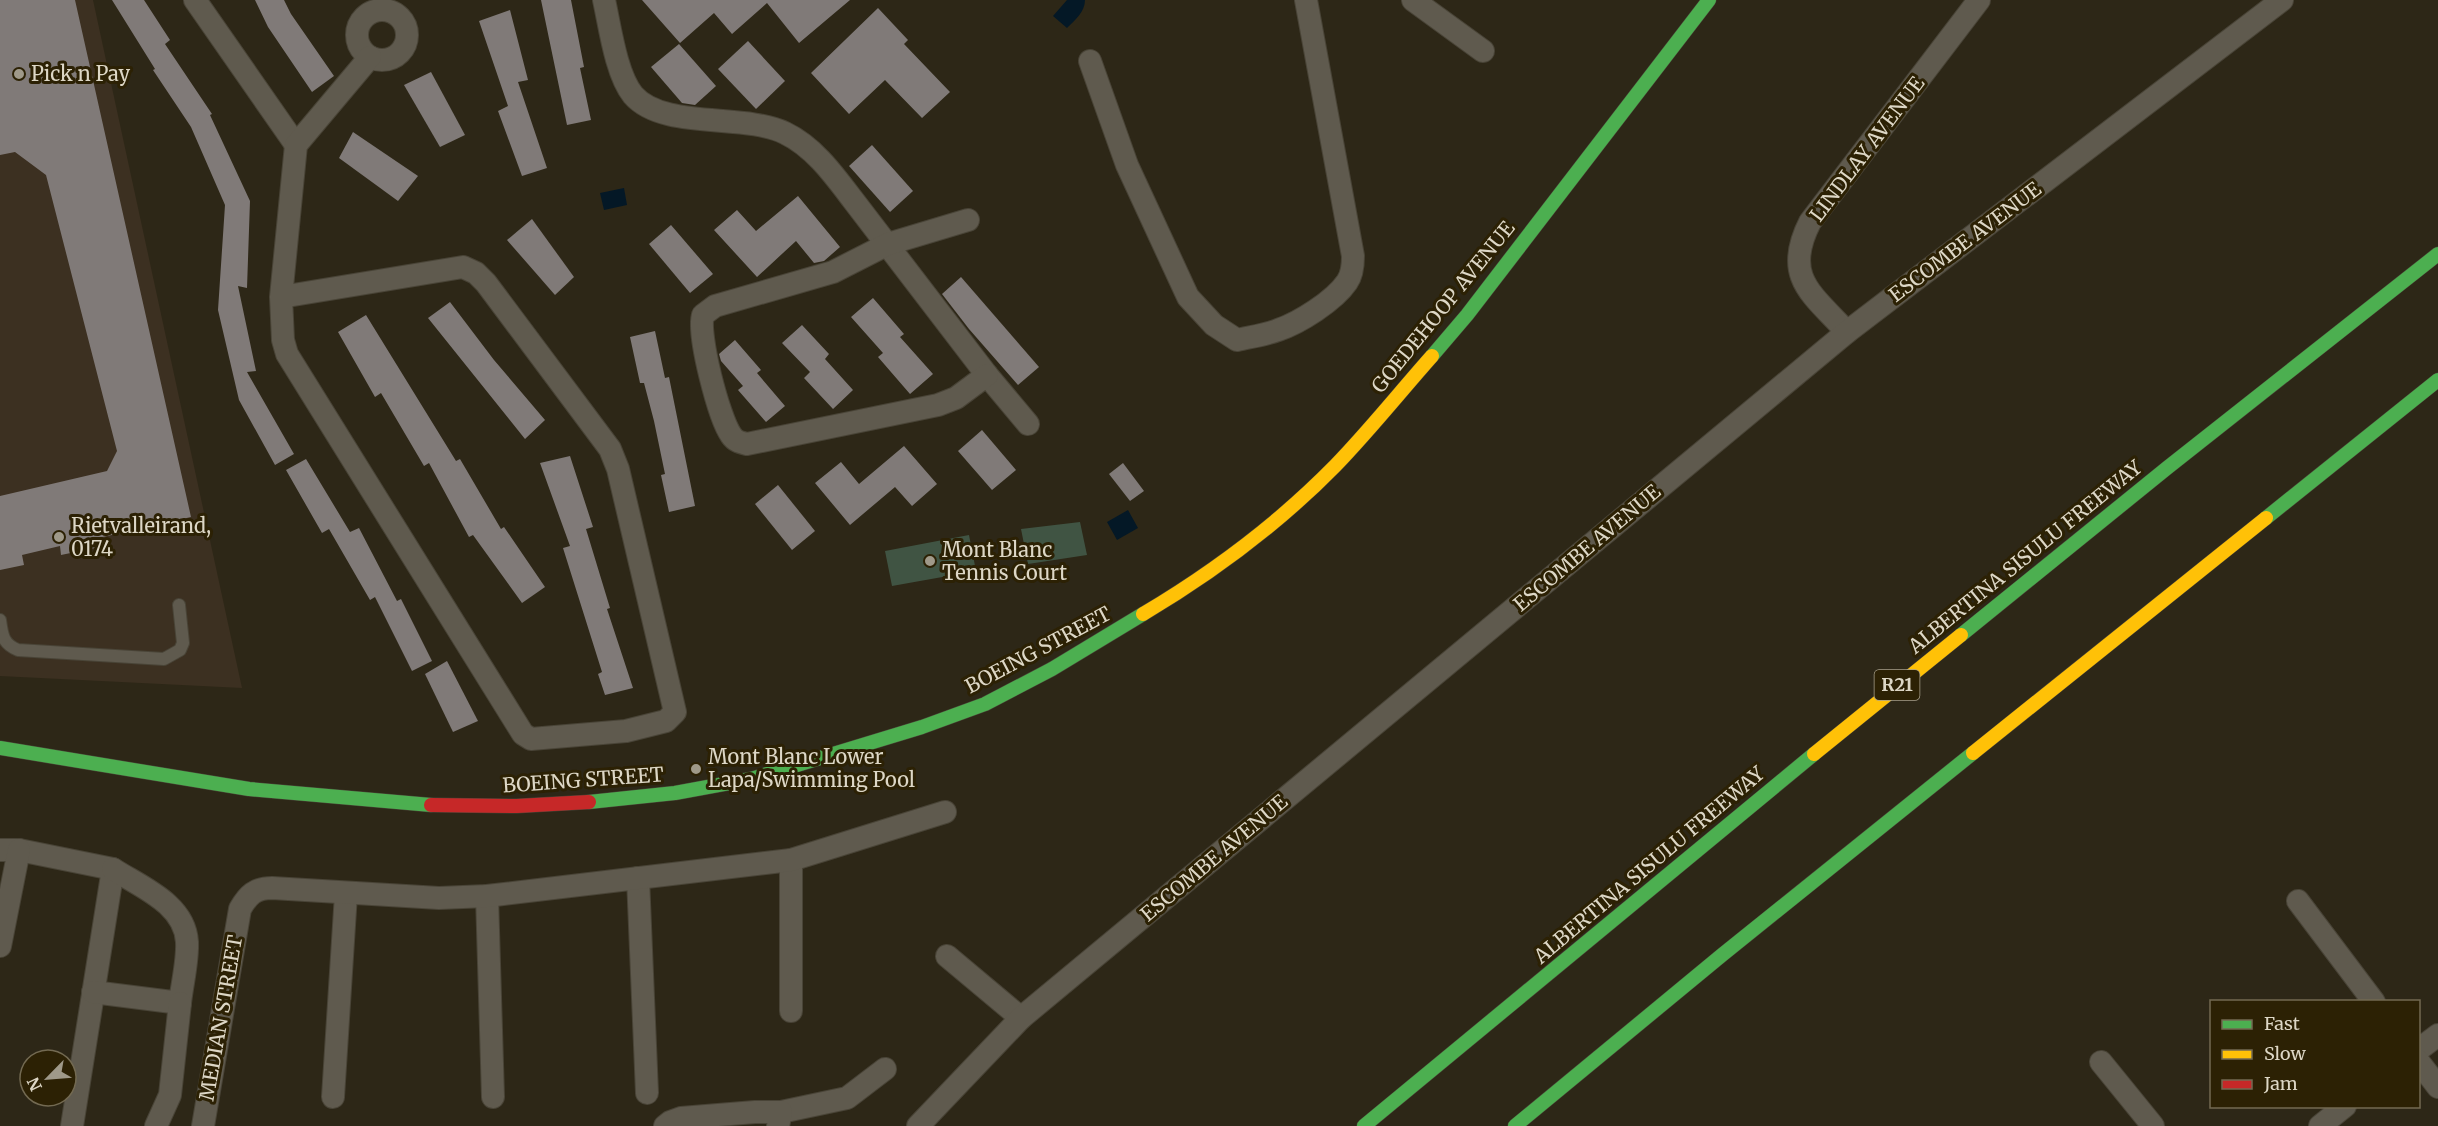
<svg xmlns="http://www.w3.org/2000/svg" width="2438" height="1126" viewBox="0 0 2438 1126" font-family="Merriweather,serif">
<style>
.commercial{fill:#3c3021}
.green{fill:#405443}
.water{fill:#041826}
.building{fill:#807a78}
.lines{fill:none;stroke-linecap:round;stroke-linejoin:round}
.lane-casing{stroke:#494437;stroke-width:14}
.street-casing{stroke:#494437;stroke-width:24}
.fast-casing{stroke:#494437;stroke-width:15}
.slow-casing{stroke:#494437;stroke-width:15}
.jam-casing{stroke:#494437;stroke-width:15}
.lane{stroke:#5f5a4e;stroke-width:12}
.street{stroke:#5f5a4e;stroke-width:22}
.fast{stroke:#4caf50;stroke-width:14}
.slow{stroke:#ffc107;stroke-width:14}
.jam{stroke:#c62828;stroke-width:14}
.poi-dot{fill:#9f9989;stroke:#2c2104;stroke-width:2}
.labels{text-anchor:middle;stroke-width:6;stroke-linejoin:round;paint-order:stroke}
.shield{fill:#2c2104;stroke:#a8a08c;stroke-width:1.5}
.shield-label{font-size:18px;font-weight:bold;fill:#ddd7c6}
.poi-label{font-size:20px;fill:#ddd7c6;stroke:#2c2104;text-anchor:start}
.street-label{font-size:20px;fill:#ddd7c6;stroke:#2c2104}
</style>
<rect width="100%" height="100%" fill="#2d2717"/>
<!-- commercial -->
<polygon class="commercial" points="0,0 93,0 242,688 0,676"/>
<!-- green -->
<g class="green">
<polygon points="1080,522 1087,555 1028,564 1021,529"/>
<polygon points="969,535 976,571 892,586 885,551"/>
</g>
<!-- water -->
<g class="water">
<path d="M1067,0H1085C1085,12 1075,20 1067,28L1053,16Z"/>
<polygon points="624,188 627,205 604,210 600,193"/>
<polygon points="1128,510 1138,528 1117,540 1107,522"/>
</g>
<!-- building -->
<g class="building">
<polygon points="0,0 75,0 191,517 94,539 95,548 61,555 60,546 22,555 24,565 0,570 0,496 107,471 117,451 46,175 15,152 0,155"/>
<polygon points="112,0 144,0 170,40 165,44 212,114 210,115 250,201 247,288 238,286 256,371 247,372 294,454 275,465 239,400 218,310 225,205 191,127 153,70 155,69"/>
<polygon points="255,0 284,0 291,14 334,76 312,92 268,27"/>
<polygon points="541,0 571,0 584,67 580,68 591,120 567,125"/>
<polygon points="642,0 850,0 799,43 767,3 732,34 714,13 680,43"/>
<polygon points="878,8 908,40 904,44 950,92 922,118 885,80 849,114 811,73"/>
<polygon points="510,10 528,80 518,82 547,168 522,176 498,111 508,106 479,21"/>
<polygon points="748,41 785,81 756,109 718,69"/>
<polygon points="679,44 716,86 695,105 682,103 651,67"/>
<polygon points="431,72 465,135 440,147 404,85"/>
<polygon points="353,132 418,176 398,201 339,158"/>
<polygon points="872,145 913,191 890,212 849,166"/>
<polygon points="798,196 840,247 824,261 814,263 796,241 757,277 714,230 737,210 756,231"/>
<polygon points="532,219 574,277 555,295 507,240"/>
<polygon points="671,225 713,274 690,293 649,244"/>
<polygon points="961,277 1039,367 1018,385 969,329 942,294"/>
<polygon points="873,298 904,334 900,337 933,374 910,394 878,357 883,353 851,317"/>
<polygon points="450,302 494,360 545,420 525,439 428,318"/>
<polygon points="366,315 456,461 460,459 501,529 504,527 545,587 522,603 473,535 469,537 429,463 424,466 381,393 375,397 338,332"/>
<polygon points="802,325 829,354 825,359 853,390 833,409 804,378 810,372 782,343"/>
<polygon points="655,331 665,378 669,377 695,506 669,512 661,475 665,474 654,421 644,383 640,383 630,337"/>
<polygon points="735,340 761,370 757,373 785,406 766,422 738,390 743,386 721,361 719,354"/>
<polygon points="982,430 1016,470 992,490 958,451"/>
<polygon points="904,446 937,484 912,506 895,487 850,525 815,483 841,462 859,484"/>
<polygon points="570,456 593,527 586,529 610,608 607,609 633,688 605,695 598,674 602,672 563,548 570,546 540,463"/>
<polygon points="306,459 350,532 359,528 397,601 401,599 432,661 412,671 375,597 370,600 329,529 322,533 286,470"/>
<polygon points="1123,463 1144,491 1130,501 1109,474"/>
<polygon points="778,485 815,531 792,550 755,504"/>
<polygon points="447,661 478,721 453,732 425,674"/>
</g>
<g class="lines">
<!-- lane casing -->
<g class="lane-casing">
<path id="lane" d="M0,620C2,635 3,644 18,650L164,659L180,650L183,643L179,605"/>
</g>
<!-- street casing -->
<g class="street-casing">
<g id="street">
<polyline points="195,0 296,145"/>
<path d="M604,0C610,27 616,74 633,95C663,130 744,113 785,133C814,147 834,175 853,200L987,375L1028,424"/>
<polyline points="1413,0 1483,51"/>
<circle cx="382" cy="35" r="25"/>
<path d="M1090,61L1127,165L1188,297L1214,325L1237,340C1250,337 1265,335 1278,330C1299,323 1334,301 1347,282C1352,275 1353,264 1353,256L1306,0"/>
<path d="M968,220L888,244L833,272L715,306L703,315C697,334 719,418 731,435C735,441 739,442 747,444L938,405L956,398L987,375"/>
<polyline points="281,297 463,267 476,273 486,283 610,449 618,469 675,712 666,721 626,731 531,739 523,734 287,354 283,340 281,297 296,145 370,57"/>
<path d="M1847,332C1812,294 1782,277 1810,222L1979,0"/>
<polyline points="0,850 19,850 113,869 72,1126"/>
<polyline points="791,860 791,1011"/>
<polyline points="638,878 647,1093"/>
<polyline points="487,896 493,1097"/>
<polyline points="2298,901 2374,1002"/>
<polyline points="0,946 19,850"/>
<polyline points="947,956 1021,1018"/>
<path d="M93,992L180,1003C182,984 188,961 187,942C185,904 141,887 113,869"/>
<polyline points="2418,1050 2438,1035"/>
<polyline points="2418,1061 2438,1087"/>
<polyline points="2101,1062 2153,1126"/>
<polyline points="333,1097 346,894"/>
<polyline points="781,1112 847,1098 885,1069"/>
<polyline points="156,1126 170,1095 180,1003"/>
<path d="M203,1126L240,909C248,895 255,888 272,888L439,898L487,896L791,860L945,812"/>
<polyline points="665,1126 670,1122 681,1118 755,1112 781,1112 778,1126"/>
<polyline points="918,1126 1021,1018 1847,332 2282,0"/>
<polyline points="2320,1126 2345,1106"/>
</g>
</g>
<!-- fast casing -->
<g class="fast-casing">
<g id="fast">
<polyline points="1432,356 1467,315 1709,0"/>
<polyline points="2266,518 2438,380"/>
<polyline points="1961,635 2167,468 2438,254"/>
<polyline points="0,748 249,789 431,805"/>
<polyline points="589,802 675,793 751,779 922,727 985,704 1052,669 1143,614"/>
<polyline points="1364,1126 1814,754"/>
<polyline points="1515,1126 1722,955 1973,753"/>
</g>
</g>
<!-- slow casing -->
<g class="slow-casing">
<g id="slow">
<path d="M1143,614C1212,573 1279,523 1335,466C1369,431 1400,392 1432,356"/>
<polyline points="1973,753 2266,518"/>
<polyline points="1814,754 1961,635"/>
</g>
</g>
<!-- jam casing -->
<g class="jam-casing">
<polyline id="jam" points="431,805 517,806 589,802"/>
</g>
<!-- lane -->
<use href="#lane" class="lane"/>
<!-- street -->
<use href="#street" class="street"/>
<!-- fast -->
<use href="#fast" class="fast"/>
<!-- slow -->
<use href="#slow" class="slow"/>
<!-- jam -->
<use href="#jam" class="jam"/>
</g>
<!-- markers -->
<g class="poi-dot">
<circle cx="19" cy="74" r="6"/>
<circle cx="59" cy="537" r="6"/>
<circle cx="930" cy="561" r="6"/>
<circle cx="696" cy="769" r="6"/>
</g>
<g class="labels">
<!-- shield labels -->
<rect class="shield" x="1874.5" y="670" width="45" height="30" rx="4.5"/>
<g class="shield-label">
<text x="1897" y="691">R21</text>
</g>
<!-- poi labels -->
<g class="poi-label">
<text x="31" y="81">Pick n Pay</text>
<text x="71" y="533">Rietvalleirand,<tspan x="71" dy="23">0174</tspan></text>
<text x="942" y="557">Mont Blanc<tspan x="942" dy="23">Tennis Court</tspan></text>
<text x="708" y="764">Mont Blanc Lower<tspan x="708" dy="23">Lapa/Swimming Pool</tspan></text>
</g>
<!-- street labels -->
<g class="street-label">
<text transform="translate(1867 149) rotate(-53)" y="7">LINDLAY AVENUE</text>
<text transform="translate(1965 242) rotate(-37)" y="7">ESCOMBE AVENUE</text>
<text transform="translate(1443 307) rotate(-51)" y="7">GOEDEHOOP AVENUE</text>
<text transform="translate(1587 548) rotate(-40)" y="7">ESCOMBE AVENUE</text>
<text transform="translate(2025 557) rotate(-39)" y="7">ALBERTINA SISULU FREEWAY</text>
<text transform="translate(1038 650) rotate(-28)" y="7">BOEING STREET</text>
<text transform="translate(583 780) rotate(-4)" y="7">BOEING STREET</text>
<text transform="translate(1214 858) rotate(-40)" y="7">ESCOMBE AVENUE</text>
<text transform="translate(1649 865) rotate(-40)" y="7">ALBERTINA SISULU FREEWAY</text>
<text transform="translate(221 1018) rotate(-80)" y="7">MEDIAN STREET</text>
</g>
</g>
<!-- legend -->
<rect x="2210" y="1000" width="210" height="108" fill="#2c2104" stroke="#736a52" stroke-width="1.5"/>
<rect x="2222" y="1020" width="30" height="9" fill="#4caf50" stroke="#736a52" stroke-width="1.5"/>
<text x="2264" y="1030" font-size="18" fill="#ddd7c6">Fast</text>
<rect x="2222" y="1050" width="30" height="9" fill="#ffc107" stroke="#736a52" stroke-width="1.5"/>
<text x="2264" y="1060" font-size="18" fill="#ddd7c6">Slow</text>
<rect x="2222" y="1080" width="30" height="9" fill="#c62828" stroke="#736a52" stroke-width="1.5"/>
<text x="2264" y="1090" font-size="18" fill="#ddd7c6">Jam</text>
<!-- north arrow -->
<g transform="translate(48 1078) rotate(245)"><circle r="28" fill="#2c2104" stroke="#736a52" stroke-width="1.5"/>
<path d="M0-4.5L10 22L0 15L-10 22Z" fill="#9f9989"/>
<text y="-9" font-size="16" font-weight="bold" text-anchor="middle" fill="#ddd7c6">N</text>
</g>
</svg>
